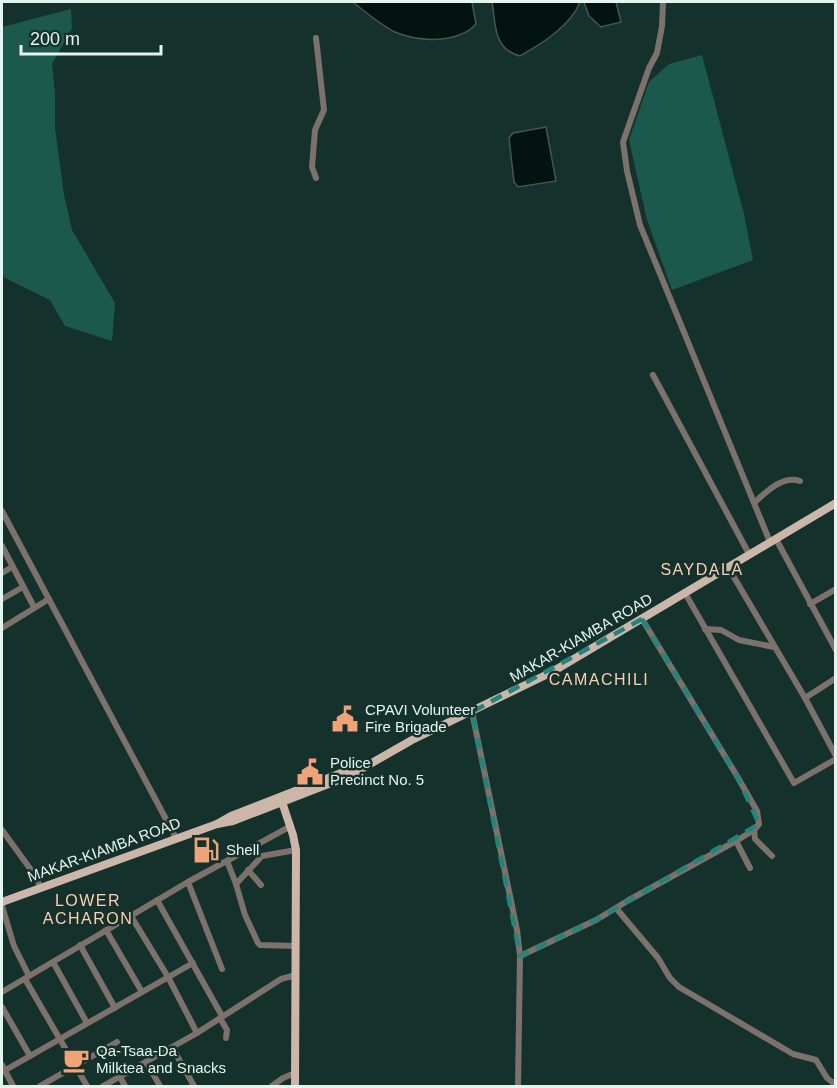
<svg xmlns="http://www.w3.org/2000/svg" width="837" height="1088" viewBox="0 0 837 1088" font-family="Arial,sans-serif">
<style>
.green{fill:#1c594d}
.water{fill:#031410;stroke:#465753;stroke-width:1.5}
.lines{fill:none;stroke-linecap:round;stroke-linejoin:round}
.minor{stroke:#7c716b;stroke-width:6}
.major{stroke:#ccb6aa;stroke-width:8}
.marked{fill:none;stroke:#24837b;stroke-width:4.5;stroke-dasharray:12 8;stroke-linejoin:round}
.labels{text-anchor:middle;stroke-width:5;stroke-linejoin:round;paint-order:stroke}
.street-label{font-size:15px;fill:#e4f4ef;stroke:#15312b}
.poi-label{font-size:15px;fill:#e4f4ef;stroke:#15312b;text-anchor:start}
.neighbourhood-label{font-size:16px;letter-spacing:1.5px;fill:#fbceb6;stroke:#15312b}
</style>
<rect width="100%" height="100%" fill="#15312b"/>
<!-- green -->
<g class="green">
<polygon points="71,9 72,28 52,64 55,94 55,128 64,195 72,230 115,303 112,341 65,326 50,300 5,278 2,272 2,27"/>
<polygon points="702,55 744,214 753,260 672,290 647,220 629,140 649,82 669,64"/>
</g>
<!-- water -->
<g class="water">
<path d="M353,2H472L476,24C458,44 418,42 395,32C381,25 365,12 353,2Z"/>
<path d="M492,2H580C571,26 541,44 520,56C493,49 496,25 492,2Z"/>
<polygon points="584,2 616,2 621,22 601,27 589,16"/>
<polygon points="546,127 556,181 518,187 514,182 509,138 513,133"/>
</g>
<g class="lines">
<!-- minor -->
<g class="minor">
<polyline points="663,2 662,26 657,53 649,68 623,142 627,171 640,225 770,542"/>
<polyline points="316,38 324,110 315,130 312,167 316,178"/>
<polyline points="653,375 749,554"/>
<path d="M755,502C766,492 783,475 800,481"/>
<polyline points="2,511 176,838"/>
<polyline points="776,539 836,650"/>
<polyline points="2,546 34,607"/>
<polyline points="728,567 805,698 836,756"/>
<polyline points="2,573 12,567"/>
<polyline points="685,593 794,783 836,759"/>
<polyline points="2,599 23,587"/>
<polyline points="810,604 836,589"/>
<polyline points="2,628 49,599"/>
<polyline points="705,629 721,630 739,640 774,647"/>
<polyline points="805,698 836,678"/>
<polyline points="472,712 517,930 520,956 518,1086"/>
<polyline points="2,830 34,874 41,888"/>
<polyline points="754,830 755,839 772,856"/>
<polyline points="736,841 750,868"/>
<polyline points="227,861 236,884 262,856 296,850"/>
<polyline points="248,870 261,885"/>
<polyline points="188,882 222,969"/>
<polyline points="236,884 245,915 258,943 260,945 296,946"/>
<polyline points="157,900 222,1016"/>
<polyline points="2,906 14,946 29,976"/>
<polyline points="616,908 658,958 670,978 679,987 793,1054 816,1060 827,1078 836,1085"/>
<polyline points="131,916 168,977 197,1033"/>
<polyline points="106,930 142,992"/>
<polyline points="80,945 115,1008"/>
<polyline points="520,956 596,920 629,900 736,841 754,830 759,824 757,811 737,776 642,619"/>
<polyline points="53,962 87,1023"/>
<polyline points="25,979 87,1086"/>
<polyline points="2,992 188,882 291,826"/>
<polyline points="2,1007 30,1056"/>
<polyline points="220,1018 227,1030 226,1038"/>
<polyline points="172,1047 194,1086"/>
<polyline points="146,1062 160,1086"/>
<polyline points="2,1065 13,1086"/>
<polyline points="2,1072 193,963"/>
<polyline points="120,1077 125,1086"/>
<polyline points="40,1086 117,1042"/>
<polyline points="103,1086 197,1033 281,979 296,975"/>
<polyline points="272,1086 283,1078 295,1073"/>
</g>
<!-- major -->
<g class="major">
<polyline points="281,799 293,835 296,850 295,1086"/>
<polyline points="217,824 233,821 349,776 412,740 552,672 836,503"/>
<polyline points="2,902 217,824 231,816 354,768"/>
</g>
</g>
<!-- marked area -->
<path class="marked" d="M642,619L737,776L759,824L596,920L520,956L472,712Z"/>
<!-- icons -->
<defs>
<g id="civic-bare" transform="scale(2.07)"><path d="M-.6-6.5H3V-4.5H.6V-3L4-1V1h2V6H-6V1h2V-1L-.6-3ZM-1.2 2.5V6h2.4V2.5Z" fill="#efa378" stroke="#15312b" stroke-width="2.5" paint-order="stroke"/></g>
<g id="fuel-bare" transform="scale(2.07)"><path d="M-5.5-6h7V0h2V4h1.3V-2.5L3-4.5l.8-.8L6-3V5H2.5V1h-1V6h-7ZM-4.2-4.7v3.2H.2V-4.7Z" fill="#efa378" stroke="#15312b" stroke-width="2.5" paint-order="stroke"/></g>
<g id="cafe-bare" transform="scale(2.07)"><path d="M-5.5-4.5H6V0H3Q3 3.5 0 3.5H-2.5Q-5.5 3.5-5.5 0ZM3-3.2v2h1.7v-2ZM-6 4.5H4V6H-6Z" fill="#efa378" stroke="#15312b" stroke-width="2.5" paint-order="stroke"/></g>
</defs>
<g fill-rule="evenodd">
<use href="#civic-bare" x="345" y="719"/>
<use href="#civic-bare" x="310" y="772"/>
<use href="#fuel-bare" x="206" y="850"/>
<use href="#cafe-bare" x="76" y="1060"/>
</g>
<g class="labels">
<!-- street labels -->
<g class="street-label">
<text transform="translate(581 638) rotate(-30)" y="5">MAKAR-KIAMBA ROAD</text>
<text transform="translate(104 850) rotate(-20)" y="5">MAKAR-KIAMBA ROAD</text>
</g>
<!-- poi labels -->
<g class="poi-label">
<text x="365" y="715">CPAVI Volunteer<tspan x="365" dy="17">Fire Brigade</tspan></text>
<text x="330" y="768">Police<tspan x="330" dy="17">Precinct No. 5</tspan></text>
<text x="226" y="855">Shell</text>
<text x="96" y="1056">Qa-Tsaa-Da<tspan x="96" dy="17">Milktea and Snacks</tspan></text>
</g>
<!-- neighbourhood labels -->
<g class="neighbourhood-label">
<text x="702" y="575">SAYDALA</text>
<text x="599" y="685">CAMACHILI</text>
<text x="88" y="906">LOWER<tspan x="88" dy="18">ACHARON</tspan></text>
</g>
</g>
<!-- border -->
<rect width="837" height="1088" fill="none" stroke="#e4f4ef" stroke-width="6"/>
<!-- scale -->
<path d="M21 45v9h140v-9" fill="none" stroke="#e4f4ef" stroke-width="3"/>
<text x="30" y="45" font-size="18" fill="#e4f4ef" stroke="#15312b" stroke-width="4.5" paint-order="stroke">200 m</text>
</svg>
